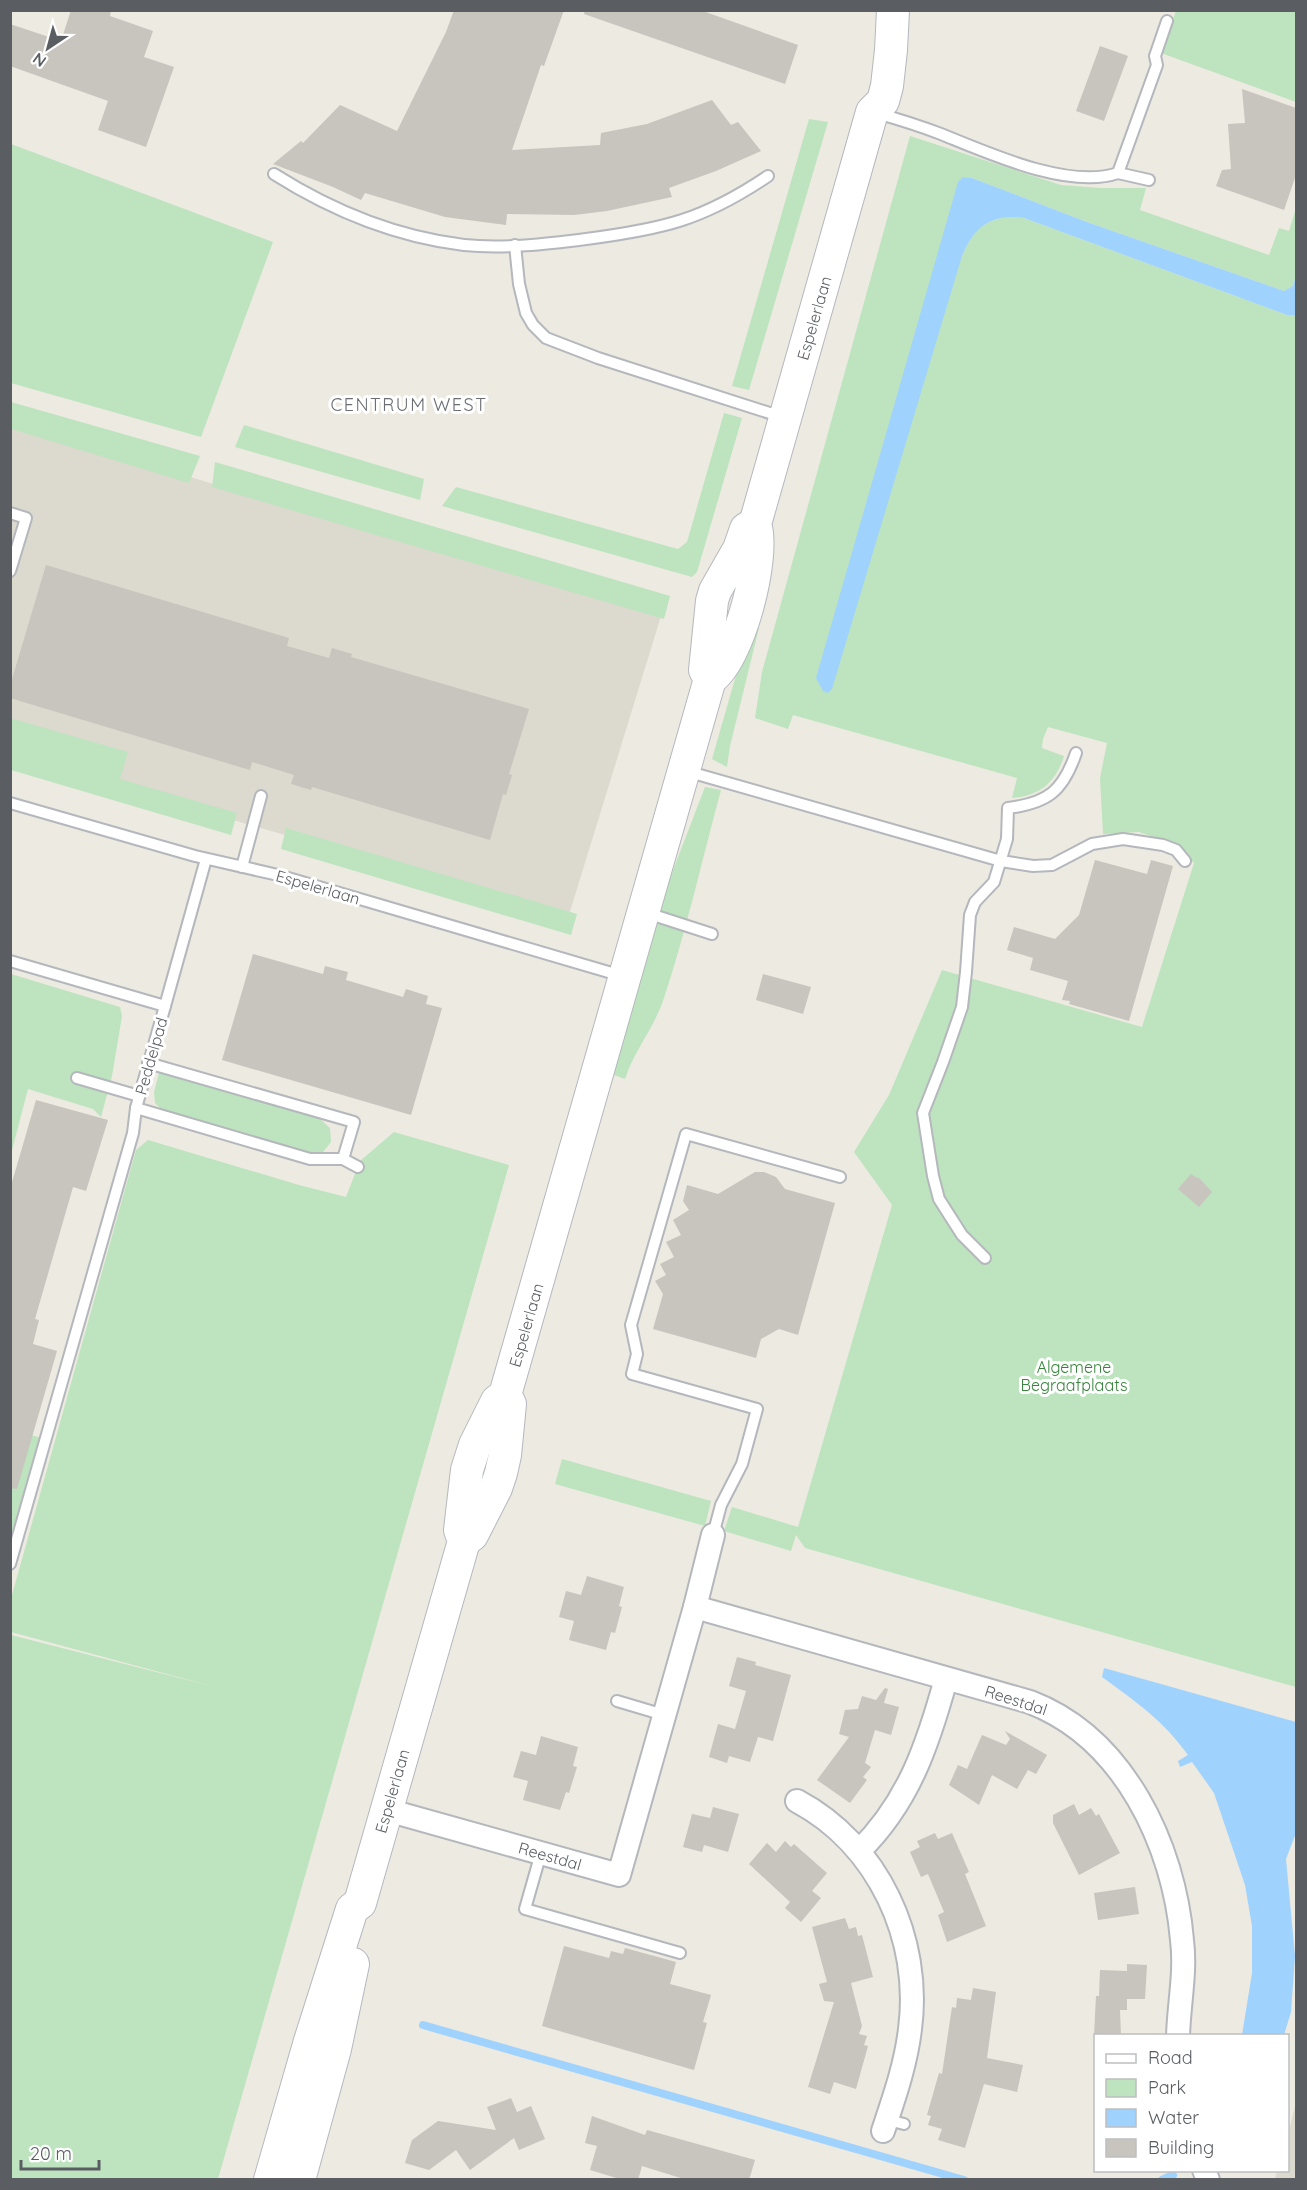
<svg xmlns="http://www.w3.org/2000/svg" width="1307" height="2190" viewBox="0 0 1307 2190" font-family="Quicksand,sans-serif">
<style>
.education{fill:#dcd9cf}
.green{fill:#bde4be}
.water{fill:#a0d2fe}
.lines{fill:none;stroke-linecap:round;stroke-linejoin:round}
.stream{stroke:#a0d2fe;stroke-width:8}
.building{fill:#c8c4be}
.lane-casing{stroke:#b4b7bc;stroke-width:14}
.street-casing{stroke:#b4b7bc;stroke-width:26}
.secondary-casing{stroke:#b5b8be;stroke-width:34}
.lane{stroke:#fff;stroke-width:10}
.street{stroke:#fff;stroke-width:22}
.secondary{stroke:#fff;stroke-width:32}
.labels{text-anchor:middle;stroke-width:6;stroke-linejoin:round;paint-order:stroke}
.street-label{font-size:16px;fill:#5a5d62;stroke:#fff}
.park-label{font-size:16px;fill:#36853b;stroke:#fff}
.neighbourhood-label{font-size:18px;letter-spacing:1.5px;fill:#6b6f74;stroke:#fff}
</style>
<rect width="100%" height="100%" fill="#eceae1"/>
<!-- education -->
<g class="education">
<polygon points="10,424 661,616 568,918 11,755"/>
<polygon points="1296,2102 1296,2179 1275,2179 1277,2171 1288,2170 1288,2135"/>
</g>
<!-- green -->
<g class="green">
<polygon points="1176,11 1296,11 1296,102 1161,53"/>
<polygon points="809,119 828,122 749,390 732,386"/>
<path d="M910,136L1061,185L1101,188H1146L1140,210L1269,255L1279,228L1289,231L1296,208V275L1293,286L1284,291L1087,222L972,178L963,177L962,256C975,226 991,214 1024,218L1287,315H1296V1687L805,1548L796,1535L791,1551L724,1531L732,1507L798,1527L892,1205L854,1152L889,1095L942,970L1142,1027L1194,863L1178,846L1139,832L1103,834L1100,778L1107,743L1048,727L1043,739L1042,748L1064,756C1056,782 1040,796 1012,798L1017,778L793,715L788,729L755,718L762,672Z"/>
<polygon points="11,144 273,242 201,437 11,383"/>
<polygon points="10,402 11,402 200,456 189,483 11,429"/>
<polygon points="724,413 742,418 697,572 692,577 442,506 456,487 678,549 687,542"/>
<polygon points="244,425 424,479 420,500 235,447"/>
<polygon points="215,462 670,596 664,619 212,487"/>
<polygon points="751,623 759,628 730,746 727,767 712,759"/>
<polygon points="10,718 128,752 120,779 237,813 231,835 11,770"/>
<path d="M705,787L721,790C702,860 686,932 663,1001C653,1029 634,1051 625,1079L611,1074L660,904Z"/>
<polygon points="286,828 577,914 571,935 281,849"/>
<polygon points="11,974 120,1007 122,1016 112,1076 101,1117 93,1109 28,1089 11,1154"/>
<polygon points="159,1073 320,1119 330,1128 331,1142 323,1152 310,1153 163,1111 155,1103 154,1092"/>
<polygon points="394,1132 509,1165 218,2179 11,2179 11,1635 215,1687 11,1632 10,1602 136,1150 148,1140 299,1185 346,1197 360,1161"/>
<polygon points="11,1430 42,1438 11,1545"/>
<polygon points="562,1459 711,1501 705,1526 555,1484"/>
</g>
<!-- water -->
<g class="water">
<path d="M963,177L972,178L1087,222L1284,291L1293,286L1296,275V315H1287L1024,218C991,214 975,226 962,256L832,689L828,693L823,691L816,678L958,182Z"/>
<path d="M1104,1668L1296,1722V1833L1286,1859L1295,1956L1291,2012L1284,2035H1242L1252,1973V1926L1245,1885L1214,1793L1192,1762L1180,1767L1178,1761L1188,1755C1163,1720 1136,1702 1102,1677Z"/>
</g>
<g class="lines">
<!-- stream -->
<g class="stream">
<polyline points="423,2025 964,2180"/>
<polyline points="1162,2180 1173,2175"/>
</g>
</g>
<!-- building -->
<g class="building">
<polygon points="71,10 111,10 110,16 153,31 144,57 174,67 146,147 98,130 108,101 10,66 10,24 61,41"/>
<polygon points="454,10 564,10 544,66 541,65 512,150 600,145 601,133 647,124 712,100 731,125 738,122 761,151 716,171 669,188 672,197 607,211 574,215 507,214 506,225 445,217 365,193 361,200 333,187 273,164 301,141 303,143 340,105 397,131 446,32"/>
<polygon points="585,10 700,10 798,45 785,84 584,14"/>
<polygon points="1100,46 1128,56 1104,121 1076,111"/>
<polygon points="1242,89 1296,108 1296,175 1284,210 1216,186 1222,170 1231,169 1228,124 1245,123"/>
<polygon points="46,565 289,638 287,646 329,658 332,648 352,654 351,657 529,709 509,774 512,775 506,795 503,794 490,840 312,787 311,790 291,784 294,775 252,762 250,770 10,698 10,686"/>
<polygon points="1095,860 1147,874 1151,860 1173,866 1129,1021 1069,1004 1070,1001 1062,1000 1068,981 1030,970 1033,958 1007,950 1014,927 1055,939 1079,915"/>
<polygon points="253,954 323,974 325,966 348,972 346,980 403,997 406,989 428,996 426,1004 442,1008 411,1115 222,1060"/>
<polygon points="763,974 811,987 803,1014 756,1000"/>
<polygon points="36,1100 108,1120 86,1191 73,1187 35,1319 39,1320 33,1344 57,1351 17,1489 10,1488 10,1189"/>
<polygon points="755,1172 764,1172 776,1177 785,1189 835,1203 798,1335 779,1329 761,1339 756,1358 653,1329 663,1294 655,1281 666,1275 660,1264 674,1257 666,1242 681,1235 673,1220 689,1210 683,1201 687,1185 718,1194"/>
<polygon points="1191,1174 1197,1178 1198,1177 1212,1192 1199,1207 1178,1189"/>
<polygon points="587,1576 624,1587 619,1606 622,1607 615,1633 611,1632 606,1650 569,1640 574,1621 559,1617 566,1591 581,1595"/>
<polygon points="737,1657 756,1662 755,1665 791,1675 773,1741 758,1737 750,1762 729,1756 727,1763 709,1757 718,1724 735,1729 746,1691 729,1686"/>
<polygon points="885,1688 888,1689 884,1703 899,1707 891,1735 875,1730 865,1763 871,1767 863,1777 867,1780 850,1803 817,1780 849,1737 839,1734 845,1710 858,1709 862,1696 876,1700"/>
<polygon points="1005,1731 1047,1755 1036,1774 1028,1770 1017,1789 992,1775 979,1805 949,1785 958,1765 967,1769 982,1735 1006,1745 1010,1739"/>
<polygon points="541,1736 578,1747 573,1766 577,1767 569,1793 566,1792 560,1810 523,1800 528,1781 513,1777 521,1751 536,1755"/>
<polygon points="1074,1804 1079,1815 1091,1808 1096,1816 1099,1814 1120,1853 1079,1875 1053,1823 1053,1815"/>
<polygon points="713,1807 739,1814 728,1852 704,1845 702,1852 683,1847 692,1814 710,1818"/>
<polygon points="935,1833 938,1839 952,1833 969,1872 965,1874 986,1926 947,1942 938,1915 944,1912 928,1874 921,1877 910,1852 920,1847 917,1841"/>
<polygon points="785,1841 791,1847 794,1844 827,1873 812,1891 821,1898 801,1922 785,1908 790,1902 749,1864 767,1843 776,1852"/>
<polygon points="1135,1887 1139,1914 1098,1920 1094,1893"/>
<polygon points="845,1918 849,1929 856,1927 858,1936 862,1935 873,1977 851,1983 862,2026 859,2034 867,2036 864,2045 868,2046 856,2089 834,2082 830,2094 808,2087 834,2002 824,2001 819,1984 827,1982 812,1927"/>
<polygon points="564,1946 609,1958 611,1951 623,1954 625,1948 676,1962 670,1984 711,1995 703,2022 707,2023 694,2070 542,2026"/>
<polygon points="1127,1964 1147,1965 1145,1999 1127,1999 1127,2010 1120,2010 1121,2036 1094,2036 1096,1996 1099,1996 1100,1970 1127,1971"/>
<polygon points="973,1988 996,1992 987,2058 1023,2065 1017,2092 984,2084 965,2148 938,2140 942,2129 928,2125 931,2116 927,2115 939,2073 942,2074 952,2007 956,2008 957,1998 971,2000"/>
<polygon points="511,2098 517,2112 531,2106 545,2139 519,2150 514,2138 470,2170 456,2150 429,2170 405,2163 412,2140 438,2121 496,2130 487,2107"/>
<polygon points="592,2116 645,2135 647,2130 755,2160 749,2180 687,2180 642,2166 638,2180 623,2180 590,2170 597,2146 585,2143"/>
</g>
<g class="lines">
<!-- lane casing -->
<g class="lane-casing">
<g id="lane">
<path d="M876,113C898,119 920,126 941,134C988,153 1069,190 1118,173L1157,65L1155,56L1167,21"/>
<polyline points="1118,173 1149,180"/>
<path d="M274,174C331,210 397,237 464,245C504,249 547,244 586,239C663,229 703,220 768,176"/>
<polyline points="515,245 519,284 526,313 533,325 546,338 598,358 782,417"/>
<polyline points="10,513 26,518 10,571"/>
<polyline points="686,771 1001,861 1033,866 1052,865 1092,844 1123,839 1163,845 1176,850 1185,861"/>
<polyline points="10,803 195,856 278,875 622,976"/>
<polyline points="242,867 261,796"/>
<polyline points="647,913 712,934"/>
<polyline points="10,961 165,1006 136,1108 310,1159 343,1159 358,1167"/>
<polyline points="165,1006 206,859"/>
<polyline points="148,1063 354,1122 343,1159"/>
<polyline points="77,1078 139,1096"/>
<path d="M985,1258L962,1235L939,1199L933,1176L923,1113L943,1062L962,1007L966,972L970,915L975,902L994,882L1007,839L1008,808C1048,803 1063,791 1076,753"/>
<polyline points="713,1535 721,1505 742,1464 757,1409 632,1374 637,1354 631,1325 686,1134 840,1177"/>
<polyline points="10,1564 133,1133 136,1108"/>
<polyline points="617,1701 664,1715"/>
<polyline points="541,1853 525,1909 680,1953"/>
<polyline points="896,2122 904,2124"/>
</g>
</g>
<!-- street casing -->
<g class="street-casing">
<g id="street">
<path d="M695,1607L1030,1702C1124,1738 1174,1845 1182,1940C1186,1972 1179,2003 1178,2036"/>
<path d="M797,1801C878,1844 922,1939 910,2029C906,2064 894,2098 883,2131"/>
<polyline points="387,1810 619,1875 695,1607 713,1535"/>
<path d="M859,1851C909,1802 928,1744 946,1679"/>
<polyline points="1204,2170 1208,2180"/>
</g>
</g>
<!-- secondary casing -->
<g class="secondary-casing">
<g id="secondary">
<polyline points="710,679 705,670 712,601 715,591 739,549 746,529 754,524"/>
<polyline points="464,1541 472,1535 496,1488 501,1473 505,1455 510,1404 505,1395"/>
<path d="M270,2180L310,2041L352,1909L360,1903L464,1541L460,1530L467,1470L475,1445L497,1401L505,1395L710,679C739,661 766,555 755,524L872,112L883,101L887,86L891,50L893,10"/>
<polyline points="299,2180 335,2049 353,1964"/>
</g>
</g>
<!-- lane -->
<use href="#lane" class="lane"/>
<!-- street -->
<use href="#street" class="street"/>
<!-- secondary -->
<use href="#secondary" class="secondary"/>
</g>
<g class="labels">
<!-- street labels -->
<g class="street-label">
<text transform="translate(814 318) rotate(-74)" y="6">Espelerlaan</text>
<text transform="translate(318 887) rotate(16)" y="6">Espelerlaan</text>
<text transform="translate(151 1056) rotate(-74)" y="6">Peddelpad</text>
<text transform="translate(526 1325) rotate(-74)" y="6">Espelerlaan</text>
<text transform="translate(1016 1700) rotate(18)" y="6">Reestdal</text>
<text transform="translate(392 1791) rotate(-74)" y="6">Espelerlaan</text>
<text transform="translate(550 1856) rotate(16)" y="6">Reestdal</text>
</g>
<!-- park labels -->
<g class="park-label">
<text x="1074" y="1373">Algemene<tspan x="1074" dy="18">Begraafplaats</tspan></text>
</g>
<!-- neighbourhood labels -->
<g class="neighbourhood-label">
<text x="409" y="411">CENTRUM WEST</text>
</g>
</g>
<!-- border -->
<rect width="1307" height="2190" fill="none" stroke="#5a5d62" stroke-width="24"/>
<!-- legend -->
<rect x="1094" y="2034" width="195" height="138" fill="#ffffff" stroke="#bdbec0" stroke-width="1.5"/>
<rect x="1106" y="2054" width="30" height="9" fill="#ffffff" stroke="#bdbec0" stroke-width="1.5"/>
<text x="1148" y="2064" font-size="18" fill="#5a5d62">Road</text>
<rect x="1106" y="2079" width="30" height="18" fill="#bde4be" stroke="#bdbec0" stroke-width="1.5"/>
<text x="1148" y="2094" font-size="18" fill="#5a5d62">Park</text>
<rect x="1106" y="2109" width="30" height="18" fill="#a0d2fe" stroke="#bdbec0" stroke-width="1.5"/>
<text x="1148" y="2124" font-size="18" fill="#5a5d62">Water</text>
<rect x="1106" y="2139" width="30" height="18" fill="#c8c4be" stroke="#bdbec0" stroke-width="1.5"/>
<text x="1148" y="2154" font-size="18" fill="#5a5d62">Building</text>
<!-- north arrow -->
<g transform="translate(48 48) rotate(216)" stroke="#ffffff" stroke-width="4.5" paint-order="stroke">
<path d="M0-4.5L10 22L0 15L-10 22Z" fill="#5a5d62"/>
<text y="-9" font-size="16" font-weight="bold" text-anchor="middle" fill="#5a5d62">N</text>
</g>
<!-- scale -->
<path d="M21 2160v9h78v-9" fill="none" stroke="#5a5d62" stroke-width="3"/>
<text x="30" y="2160" font-size="18" fill="#5a5d62" stroke="#ffffff" stroke-width="4.5" paint-order="stroke">20 m</text>
</svg>
